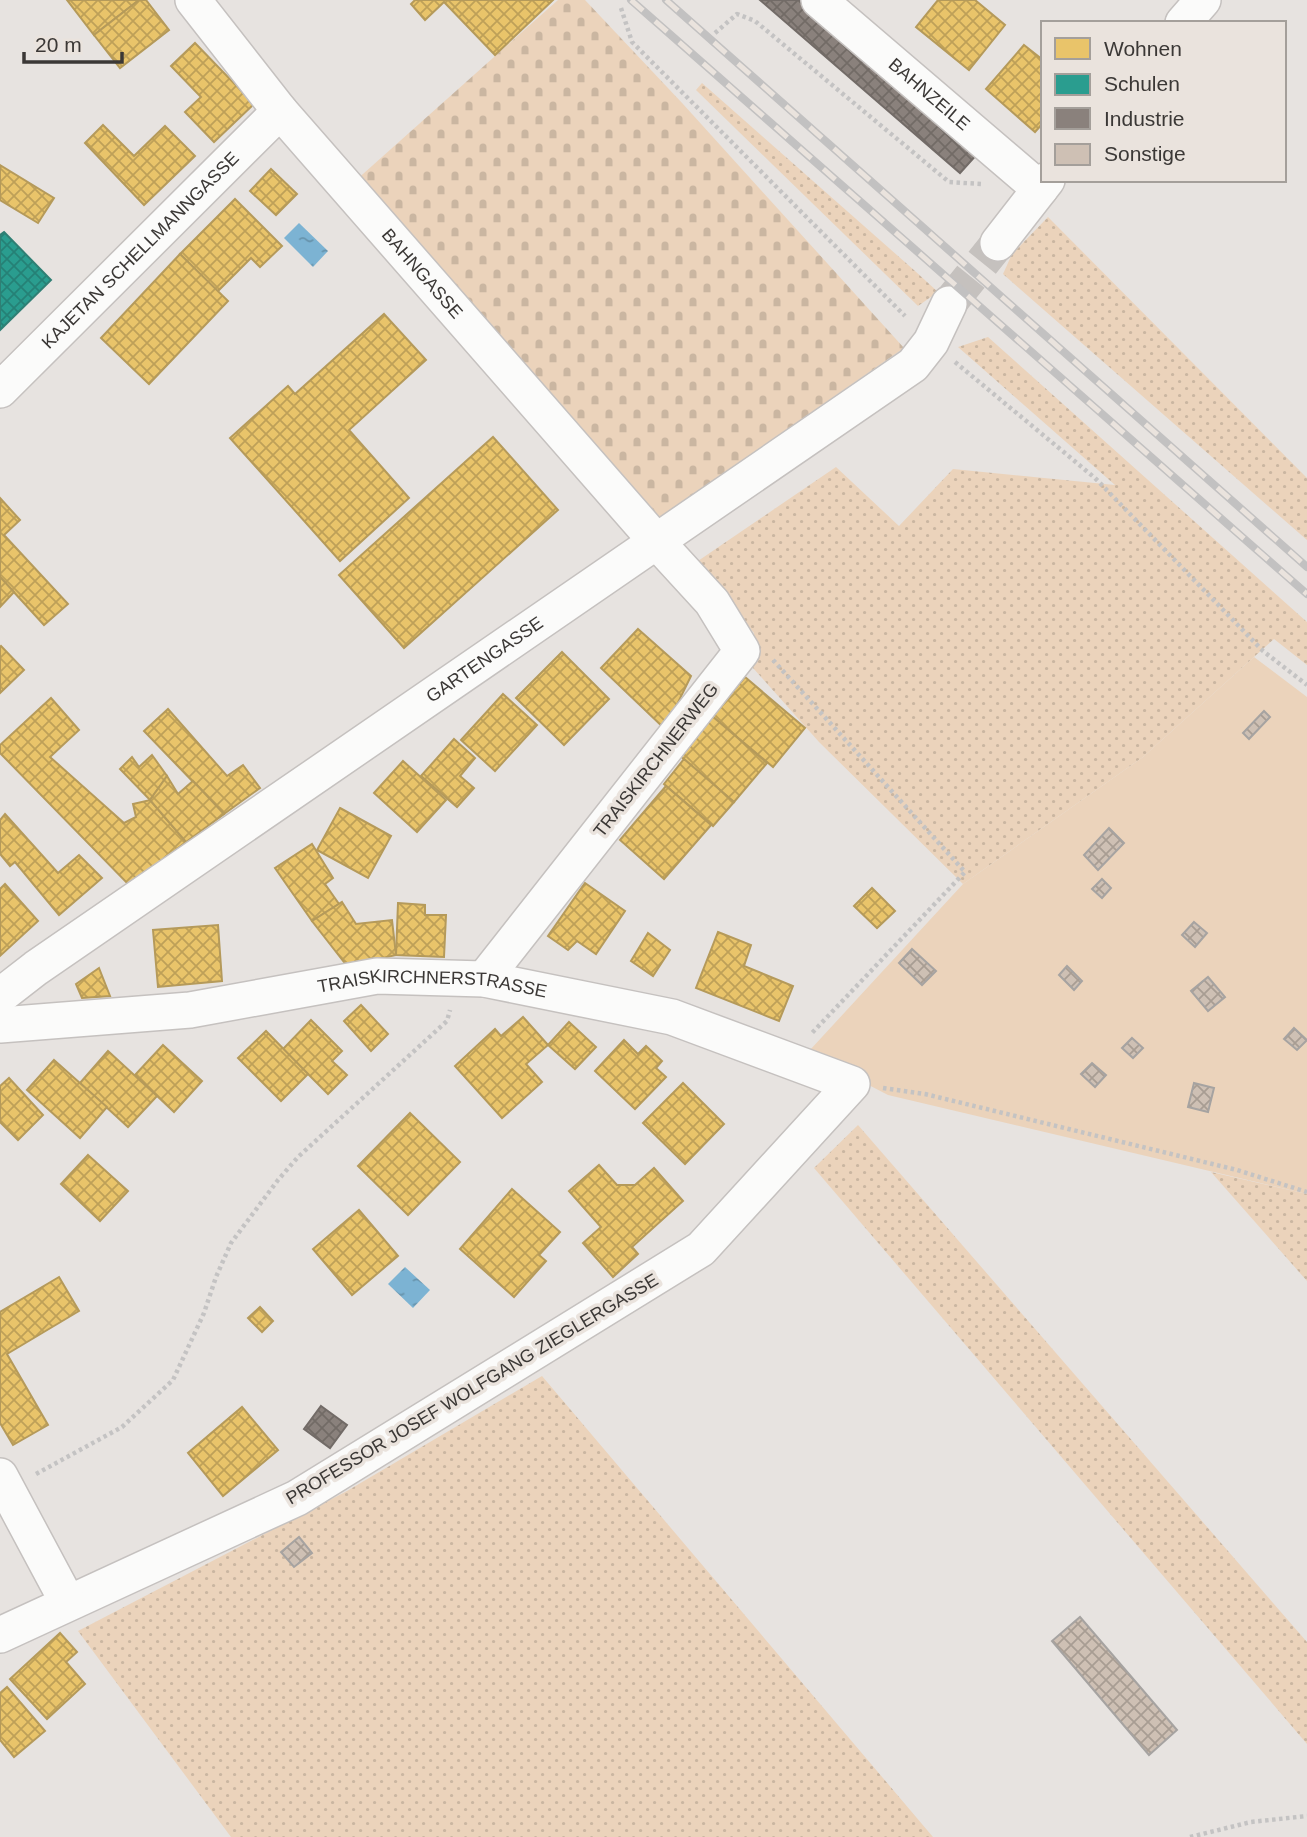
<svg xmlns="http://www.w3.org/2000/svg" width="1307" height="1837" viewBox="0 0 1307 1837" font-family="Helvetica,sans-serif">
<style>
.grass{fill:url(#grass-dots)}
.cemetery{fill:url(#cemetery-stones)}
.garden{fill:#ebd3bb}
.water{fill:url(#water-ripples)}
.homes{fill:url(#homes-cross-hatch);stroke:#b59a5a;stroke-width:2}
.schools{fill:url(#schools-cross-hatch);stroke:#2f7f74;stroke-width:2}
.industry{fill:url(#industry-cross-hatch);stroke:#726b67;stroke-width:2}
.building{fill:url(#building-cross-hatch);stroke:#a6a3a1;stroke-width:2}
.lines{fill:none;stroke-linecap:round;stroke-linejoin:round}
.street-tunnel{stroke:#c5c1be;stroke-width:35;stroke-dasharray:35 18;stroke-linecap:butt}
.street-casing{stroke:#c5c1bf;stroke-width:38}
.path{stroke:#c4c3c3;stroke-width:4.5;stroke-dasharray:3.5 3.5;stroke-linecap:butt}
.street{stroke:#fbfbfa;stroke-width:35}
.rail-casing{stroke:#c2c1c1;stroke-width:8}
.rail{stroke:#eae3dd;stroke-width:5;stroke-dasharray:16;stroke-linecap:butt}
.labels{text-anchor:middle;stroke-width:7;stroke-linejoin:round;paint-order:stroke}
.street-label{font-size:18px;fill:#3b3836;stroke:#eae3dd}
</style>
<defs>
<pattern id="grass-dots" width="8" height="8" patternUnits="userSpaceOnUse" patternTransform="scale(1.75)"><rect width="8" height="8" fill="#ebd3bb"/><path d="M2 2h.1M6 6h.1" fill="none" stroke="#cab6a1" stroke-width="1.8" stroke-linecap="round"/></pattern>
<pattern id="cemetery-stones" width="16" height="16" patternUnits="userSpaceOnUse" patternTransform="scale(1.75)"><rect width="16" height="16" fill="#ebd3bb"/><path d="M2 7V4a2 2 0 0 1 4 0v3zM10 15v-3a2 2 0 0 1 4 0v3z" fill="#cab6a1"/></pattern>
<pattern id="water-ripples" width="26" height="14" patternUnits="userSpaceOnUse" patternTransform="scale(1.75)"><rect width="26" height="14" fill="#7cb3d3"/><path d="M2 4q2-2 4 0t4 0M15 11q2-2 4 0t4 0" fill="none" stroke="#6793ac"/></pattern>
<pattern id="homes-cross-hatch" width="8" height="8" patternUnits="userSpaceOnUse" patternTransform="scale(1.75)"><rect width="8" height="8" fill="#e9c46a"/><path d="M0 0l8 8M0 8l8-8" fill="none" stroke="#bea058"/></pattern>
<pattern id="schools-cross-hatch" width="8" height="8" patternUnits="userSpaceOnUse" patternTransform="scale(1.75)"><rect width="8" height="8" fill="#2a9d8f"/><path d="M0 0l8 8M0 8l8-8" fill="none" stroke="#258176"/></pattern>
<pattern id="industry-cross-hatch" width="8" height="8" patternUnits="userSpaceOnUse" patternTransform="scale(1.75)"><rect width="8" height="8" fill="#8a817c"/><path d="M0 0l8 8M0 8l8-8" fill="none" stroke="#726b66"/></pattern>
<pattern id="building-cross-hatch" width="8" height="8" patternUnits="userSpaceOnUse" patternTransform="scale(1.75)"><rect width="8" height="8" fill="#cec0b4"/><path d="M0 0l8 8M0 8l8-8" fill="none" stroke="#a89d93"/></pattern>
</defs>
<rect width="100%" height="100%" fill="#e7e3e0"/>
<!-- grass -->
<g class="grass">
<polygon points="702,83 915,271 938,292 918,306 696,90"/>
<polygon points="1048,217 1307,478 1307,540 1003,274 1012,254"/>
<polygon points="988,337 1307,622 1307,665 1274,639 1143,757 963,884 819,742 753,668 754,633 695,563 836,467 899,526 953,469 1115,485 958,347"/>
<polygon points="858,1125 1307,1642 1307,1744 814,1168"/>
<polygon points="1211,1172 1307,1194 1307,1281"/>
<polygon points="542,1376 933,1837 231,1837 78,1631 347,1491"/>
</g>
<!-- cemetery -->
<polygon class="cemetery" points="558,0 585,0 683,104 904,348 658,519 354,182"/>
<!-- garden -->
<polygon class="garden" points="1254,657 1307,697 1307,1194 888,1095 834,1067 810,1050 963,884 1143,757"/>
<!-- water -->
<g class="water">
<polygon points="299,223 328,251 313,267 284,238"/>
<polygon points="405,1267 430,1290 413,1308 388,1284"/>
</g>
<!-- homes -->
<g class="homes">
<polygon points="67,0 139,0 94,35"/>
<polygon points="139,0 146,0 169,30 120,68 94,35"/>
<polygon points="415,0 553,0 495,55 444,2 425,20 411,4"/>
<polygon points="938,0 975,0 1005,25 969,70 916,27"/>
<polygon points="195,43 254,104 214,142 185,112 201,97 171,66"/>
<polygon points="1024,45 1043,60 1043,123 1035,132 986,89"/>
<polygon points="103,125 134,156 165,126 195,156 144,205 85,143"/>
<polygon points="0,165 54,198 38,223 0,200"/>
<polygon points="271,169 297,194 276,215 250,191"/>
<polygon points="235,199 282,246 260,267 251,258 217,292 180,254"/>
<polygon points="180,254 228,301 149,384 101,338"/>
<polygon points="384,314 426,360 349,430 409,498 340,561 230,438 288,386 295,394"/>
<polygon points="493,437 558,510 404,648 339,575"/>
<polygon points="0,498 20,520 4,535 68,604 44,625 0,577"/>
<polygon points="0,577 14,592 0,607"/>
<polygon points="638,629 691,676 665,729 601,668"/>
<polygon points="1,646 24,670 0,693 0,647"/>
<polygon points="562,652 609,699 564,745 516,698"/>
<polygon points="745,677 805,728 773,767 712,716"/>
<polygon points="503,694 537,725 495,771 461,740"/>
<polygon points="51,698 79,730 50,757 124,823 136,817 133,804 150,800 186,842 129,885 0,753 0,745"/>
<polygon points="168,709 227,776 243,765 260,788 224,814 144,731"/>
<polygon points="712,716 767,763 734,802 679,755"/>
<polygon points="454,739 475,758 460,776 474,788 457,807 421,776"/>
<polygon points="152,755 167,776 150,800 120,769 132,757 139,767"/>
<polygon points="684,759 734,802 713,826 664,784"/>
<polygon points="403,761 446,800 417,832 374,793"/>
<polygon points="167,776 178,794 193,781 224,814 186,842 150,800"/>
<polygon points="666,786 711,825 664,879 620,840"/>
<polygon points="340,808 391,836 368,878 317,850"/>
<polygon points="5,814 58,873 79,855 102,878 59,915 15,862 10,866 0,854 0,820"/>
<polygon points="312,844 333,878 325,884 339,904 312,921 275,868"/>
<polygon points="585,883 625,911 596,954 577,941 568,950 548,936"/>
<polygon points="5,884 38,921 0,956 0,889"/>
<polygon points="872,888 895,911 877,928 854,906"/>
<polygon points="342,902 356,924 392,920 396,955 347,966 312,921"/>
<polygon points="398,903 425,905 425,915 446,915 444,957 396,955"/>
<polygon points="218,925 222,981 158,987 153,930"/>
<polygon points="718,932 751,945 744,966 793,986 779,1021 696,988"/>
<polygon points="648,933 670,950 653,976 631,961"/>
<polygon points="99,968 110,996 82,998 76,984"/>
<polygon points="361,1005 388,1034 371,1051 344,1021"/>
<polygon points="523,1017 548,1045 526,1064 542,1082 502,1118 455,1066 495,1029 501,1036"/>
<polygon points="311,1020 342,1051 332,1061 347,1075 328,1094 283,1049"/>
<polygon points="569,1022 596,1047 575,1069 548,1045"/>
<polygon points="266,1031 308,1074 281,1101 238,1058"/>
<polygon points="624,1040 638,1054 646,1046 662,1061 656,1068 666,1077 635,1109 595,1071"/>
<polygon points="163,1045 202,1081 174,1112 135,1075"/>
<polygon points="108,1051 157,1096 128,1127 80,1083"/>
<polygon points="54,1060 107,1107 80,1138 27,1090"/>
<polygon points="9,1078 43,1115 18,1140 0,1122 0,1086"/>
<polygon points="683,1083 724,1124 685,1164 643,1123"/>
<polygon points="410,1113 460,1162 408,1215 358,1166"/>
<polygon points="88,1155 128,1191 100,1221 61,1184"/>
<polygon points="599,1165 617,1185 635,1185 654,1168 683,1201 632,1247 638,1254 613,1277 583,1243 601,1227 569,1191"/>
<polygon points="512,1189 560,1232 539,1255 546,1261 514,1297 460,1249"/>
<polygon points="359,1210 398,1256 352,1295 313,1249"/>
<polygon points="59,1277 79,1311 7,1354 48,1425 13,1445 0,1423 0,1312"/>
<polygon points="260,1307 273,1321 262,1332 248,1318"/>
<polygon points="242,1407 278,1450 223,1496 188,1453"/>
<polygon points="60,1633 77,1652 66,1662 85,1684 47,1719 10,1679"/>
<polygon points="7,1687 45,1731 14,1757 0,1740 0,1693"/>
</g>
<!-- schools -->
<polygon class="schools" points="4,232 51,280 0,330 0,235"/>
<!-- industry -->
<g class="industry">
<polygon points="760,0 802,0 978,153 960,173"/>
<polygon points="321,1406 347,1425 330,1448 304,1429"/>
</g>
<!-- building -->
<g class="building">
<polygon points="1264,711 1270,717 1249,739 1243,733"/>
<polygon points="1109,828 1124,843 1098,870 1084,855"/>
<polygon points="1102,879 1111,888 1102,898 1092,889"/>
<polygon points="1194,922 1207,933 1195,947 1182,935"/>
<polygon points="912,949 936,971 922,985 899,963"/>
<polygon points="1067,966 1082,981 1074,990 1059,975"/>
<polygon points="1208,977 1225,997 1208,1011 1191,991"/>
<polygon points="1294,1028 1307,1040 1297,1050 1284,1039"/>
<polygon points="1132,1038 1143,1048 1133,1058 1122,1048"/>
<polygon points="1092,1063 1106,1075 1095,1087 1081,1074"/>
<polygon points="1194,1083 1214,1088 1208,1112 1188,1107"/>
<polygon points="299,1537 312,1553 294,1567 281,1552"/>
<polygon points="1080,1617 1177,1730 1149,1755 1052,1641"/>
</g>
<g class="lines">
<!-- street-tunnel -->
<polyline class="street-tunnel" points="949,304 998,243"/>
<!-- street casing -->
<g class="street-casing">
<g id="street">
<path id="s1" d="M193,0L280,111L657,542L712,602L742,651L484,979"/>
<path id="s2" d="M819,0L1040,189"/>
<polyline points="1183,23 1203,0"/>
<polyline points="998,243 1047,180"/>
<path id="s3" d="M0,390L280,111"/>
<path id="s4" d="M0,996L36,968L913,365L931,342L949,304"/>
<path id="s5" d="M0,1025L190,1010L377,976L484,979L672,1017L852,1084L701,1249L297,1498L0,1635"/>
<polyline points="0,1476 68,1603"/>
</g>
</g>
<!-- path -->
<g class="path">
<polyline points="621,8 632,42 905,316"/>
<polyline points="715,33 737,14 755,21 949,182 981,184"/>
<polyline points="955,362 1095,478 1263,651 1307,685"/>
<polyline points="773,660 965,872 811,1034"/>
<polyline points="883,1088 925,1094 1237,1170 1307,1192"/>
<polyline points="36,1474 122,1427 173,1380 204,1313 216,1277 231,1243 278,1180 298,1157 447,1021 450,1010"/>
<polyline points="1190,1837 1251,1822 1307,1816"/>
</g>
<!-- street -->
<use href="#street" class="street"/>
<!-- rail casing -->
<g class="rail-casing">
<g id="rail">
<polyline points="631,0 1307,594"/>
<polyline points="666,0 1307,567"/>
</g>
</g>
<!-- rail -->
<use href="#rail" class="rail"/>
</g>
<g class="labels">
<!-- street labels -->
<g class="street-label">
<text dy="6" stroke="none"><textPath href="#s2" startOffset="145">BAHNZEILE</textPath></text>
<text dy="6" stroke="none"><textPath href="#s3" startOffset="198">KAJETAN SCHELLMANNGASSE</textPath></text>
<text dy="6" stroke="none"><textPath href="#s1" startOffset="357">BAHNGASSE</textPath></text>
<text dy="6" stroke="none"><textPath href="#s4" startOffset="590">GARTENGASSE</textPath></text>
<text transform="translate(656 760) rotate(-52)" y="6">TRAISKIRCHNERWEG</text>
<text dy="6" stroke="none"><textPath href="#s5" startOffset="436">TRAISKIRCHNERSTRASSE</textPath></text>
<text transform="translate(472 1389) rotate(-31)" y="6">PROFESSOR JOSEF WOLFGANG ZIEGLERGASSE</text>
</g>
</g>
<!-- legend -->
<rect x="1041" y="21" width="245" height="161" fill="#eae3dd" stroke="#a49f9a" stroke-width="2"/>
<rect x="1055" y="38" width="35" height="21" fill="#e9c46a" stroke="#a49f9a" stroke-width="2"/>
<text x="1104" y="56" font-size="21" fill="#3b3836">Wohnen</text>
<rect x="1055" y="74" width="35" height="21" fill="#2a9d8f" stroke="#a49f9a" stroke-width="2"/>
<text x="1104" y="91" font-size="21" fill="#3b3836">Schulen</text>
<rect x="1055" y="108" width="35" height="21" fill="#8a817c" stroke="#a49f9a" stroke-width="2"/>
<text x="1104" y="126" font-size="21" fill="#3b3836">Industrie</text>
<rect x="1055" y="144" width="35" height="21" fill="#cec0b4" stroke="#a49f9a" stroke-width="2"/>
<text x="1104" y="161" font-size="21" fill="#3b3836">Sonstige</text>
<!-- scale -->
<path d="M24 52v10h98v-10" fill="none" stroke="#3b3836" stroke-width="3.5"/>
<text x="35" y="52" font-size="21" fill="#3b3836" stroke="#eae3dd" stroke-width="5" paint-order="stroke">20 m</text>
</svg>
